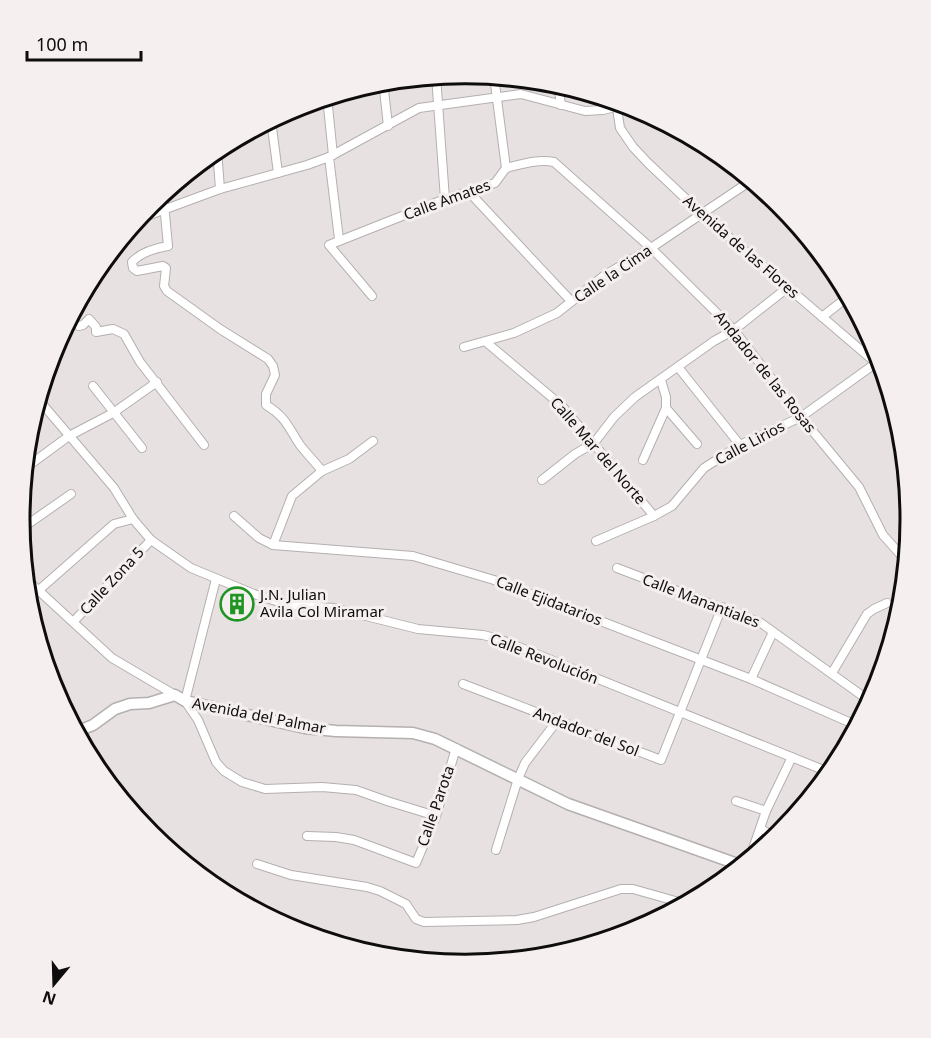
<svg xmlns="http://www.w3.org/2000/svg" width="931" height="1038" viewBox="0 0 931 1038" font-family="'Noto Sans',sans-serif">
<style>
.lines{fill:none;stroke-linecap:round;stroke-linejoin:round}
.minor-casing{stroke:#b5afaf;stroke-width:10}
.tertiary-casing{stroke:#b5afaf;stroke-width:13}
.minor{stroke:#fff;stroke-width:8}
.tertiary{stroke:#fff;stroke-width:10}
.labels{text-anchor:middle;stroke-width:6;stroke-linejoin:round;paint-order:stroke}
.street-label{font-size:15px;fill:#0e0c0c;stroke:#f5efef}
.poi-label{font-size:15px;fill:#0e0c0c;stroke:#f5efef;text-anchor:start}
.rim{fill:none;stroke:#0e0c0c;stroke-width:3}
</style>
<rect width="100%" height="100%" fill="#e8e1e2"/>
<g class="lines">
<!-- minor casing -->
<g class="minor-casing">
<g id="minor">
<polyline points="436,76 445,199"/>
<polyline points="383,81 388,126"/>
<polyline points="558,83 561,105"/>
<polyline points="327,97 333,155"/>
<polyline points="616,101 620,128 633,147 648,163 702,214 876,363 885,373"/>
<polyline points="271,120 278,173"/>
<polyline points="217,149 220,189"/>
<polyline points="329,157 339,239"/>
<path d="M506,168C523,164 537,159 554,162L651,248L734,330L801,417L859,487L883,535L907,562"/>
<polyline points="469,192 571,301"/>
<path d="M163,193L168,246C156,248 141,252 132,262L133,268L137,271L163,266L166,268L164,286L167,291L220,329L268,359L273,366L275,375L266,394V405C286,417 288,427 300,445C307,454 315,462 322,471"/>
<polyline points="136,220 220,189 307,165 329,157 419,108 521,94 585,111 603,110 627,104"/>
<polyline points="372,296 329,245 445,199 495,183 506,168 494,76"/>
<polyline points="822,317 849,296"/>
<polyline points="79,326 83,325 89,319 96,327 96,332 113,329 124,334 140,362 204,445"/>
<polyline points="486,342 562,406 654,516"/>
<polyline points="464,347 514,333 557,313 605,275 651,248 752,180"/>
<polyline points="678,367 740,445"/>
<polyline points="93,386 142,448"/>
<polyline points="38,399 114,488 133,519 151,540 191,568 254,594 279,602 299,606 334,608 418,629 483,635 499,639 831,773"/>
<polyline points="666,408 697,444"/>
<polyline points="643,460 666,408 666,397 661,380"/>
<polyline points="24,469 69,436 113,413 157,382"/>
<polyline points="542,480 575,454 594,443 614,417 635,397 714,341 734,330 787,288"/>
<polyline points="234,516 259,538 273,545 413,556 494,580 751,679 858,726"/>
<polyline points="21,529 71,494"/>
<polyline points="596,541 654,516 672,506 704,468 740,445 801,417 876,363"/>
<polyline points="273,545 292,496 322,471 349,459 373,441"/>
<polyline points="617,568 761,623 871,702"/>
<polyline points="25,578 112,658 175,695"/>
<polyline points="216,579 185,701 198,720 216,762 224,771 242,782 265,789 322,787 356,790 387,801 436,816"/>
<polyline points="39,590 114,524 133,519"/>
<polyline points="74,621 151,540"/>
<polyline points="832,673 867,614 874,609 887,603"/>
<polyline points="751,679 773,632"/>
<polyline points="463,684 661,760 722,607"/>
<polyline points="736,801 766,811"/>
<polyline points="761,829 776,838"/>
<polyline points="307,836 336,837 354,840 416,863 436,816 456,748"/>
<polyline points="496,850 518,779 525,763 557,721"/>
<polyline points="749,860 766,811 792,757"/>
<polyline points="257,864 291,875 367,887 380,891 406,904 416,919 424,922 517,920 534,917 621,889 633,889 686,904"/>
</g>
</g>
<!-- tertiary casing -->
<g class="tertiary-casing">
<polyline id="tertiary" points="76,732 93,725 115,709 130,704 149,703 175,695 185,701 305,728 336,731 413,733 435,739 568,804 743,866"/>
</g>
<!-- minor -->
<use href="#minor" class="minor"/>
<!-- tertiary -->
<use href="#tertiary" class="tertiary"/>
</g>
<!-- icons -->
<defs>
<g id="building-ring" transform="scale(1.725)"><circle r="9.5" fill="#f5efef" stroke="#209524" stroke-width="1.5"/><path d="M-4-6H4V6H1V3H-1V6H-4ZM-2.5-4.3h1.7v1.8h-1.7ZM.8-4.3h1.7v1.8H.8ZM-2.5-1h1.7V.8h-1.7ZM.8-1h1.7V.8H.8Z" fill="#209524"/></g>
</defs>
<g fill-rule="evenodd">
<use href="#building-ring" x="237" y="604"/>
</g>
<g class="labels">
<!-- street labels -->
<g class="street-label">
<text transform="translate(447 200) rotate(-20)" y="5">Calle Amates</text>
<text transform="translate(741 247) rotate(41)" y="5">Avenida de las Flores</text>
<text transform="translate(613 274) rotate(-34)" y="5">Calle la Cima</text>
<text transform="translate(765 372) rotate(51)" y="5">Andador de las Rosas</text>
<text transform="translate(750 443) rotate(-28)" y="5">Calle Lirios</text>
<text transform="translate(598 451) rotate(49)" y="5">Calle Mar del Norte</text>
<text transform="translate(112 581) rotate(-47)" y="5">Calle Zona 5</text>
<text transform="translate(549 601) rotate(21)" y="5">Calle Ejidatarios</text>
<text transform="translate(701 601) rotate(21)" y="5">Calle Manantiales</text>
<text transform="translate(544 659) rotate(21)" y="5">Calle Revolución</text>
<text transform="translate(259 716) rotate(11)" y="5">Avenida del Palmar</text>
<text transform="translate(586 732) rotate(21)" y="5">Andador del Sol</text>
<text transform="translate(436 806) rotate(-71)" y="5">Calle Parota</text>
</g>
<!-- poi labels -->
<g class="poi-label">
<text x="260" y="600">J.N. Julian<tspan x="260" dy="17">Avila Col Miramar</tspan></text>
</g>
</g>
<!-- crop -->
<path d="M0 0H931V1038H0ZM30 519a435 435 0 1 1 870 0a435 435 0 1 1-870 0Z" fill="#f5efef" fill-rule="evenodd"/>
<path class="rim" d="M30 519a435 435 0 1 1 870 0a435 435 0 1 1-870 0Z"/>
<!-- north arrow -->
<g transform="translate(54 984) rotate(199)" stroke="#f5efef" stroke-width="4.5" paint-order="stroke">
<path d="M0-4.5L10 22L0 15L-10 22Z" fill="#0e0c0c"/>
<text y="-9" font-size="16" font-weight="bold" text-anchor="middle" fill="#0e0c0c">N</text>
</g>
<!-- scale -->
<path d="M27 51v9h114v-9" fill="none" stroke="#0e0c0c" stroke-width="3"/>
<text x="36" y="51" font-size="18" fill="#0e0c0c" stroke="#f5efef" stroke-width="4.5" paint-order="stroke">100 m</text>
</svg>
